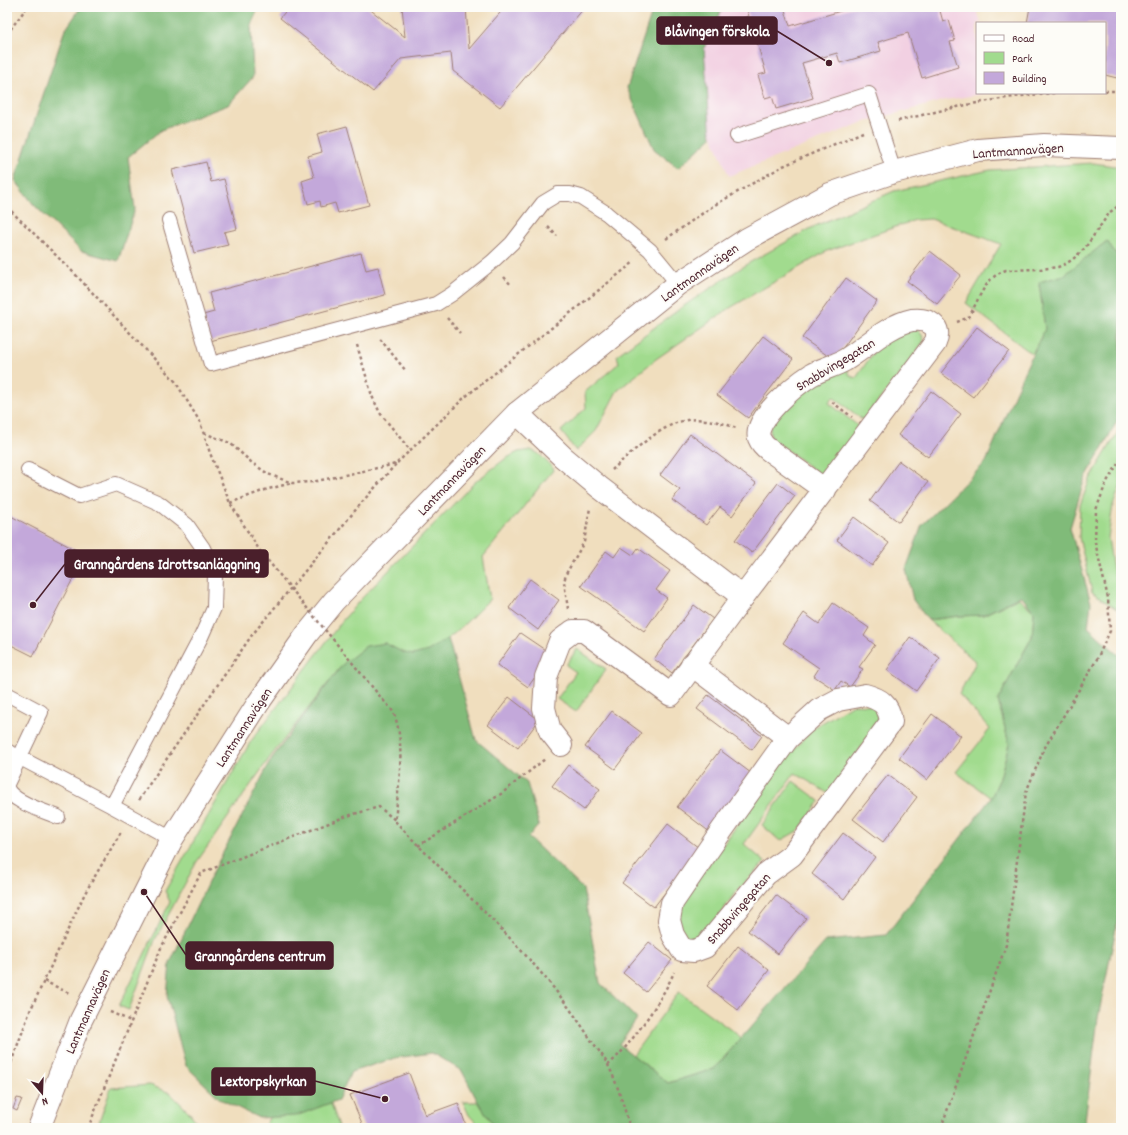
<svg xmlns="http://www.w3.org/2000/svg" width="1128" height="1135" viewBox="0 0 1128 1135" font-family="Dekko,sans-serif">
<style>
.built{fill:#f2d0e2}
.green{fill:#a1db8e;stroke:#767d5c}
.forest{fill:#80bb79;stroke:#656d52}
.building{fill:#c3a8da}
.lines{fill:none;stroke-linecap:round;stroke-linejoin:round}
.service-casing{stroke:#9d7e74;stroke-width:16}
.minor-casing{stroke:#9d7e74;stroke-width:24}
.tertiary-casing{stroke:#9d7e74;stroke-width:24}
.path{stroke:#9d7e74;stroke-width:2.5;stroke-dasharray:3 3;stroke-linecap:butt}
.service{stroke:#fff;stroke-width:14}
.minor{stroke:#fff;stroke-width:22}
.tertiary{stroke:#fff;stroke-width:22}
.path-bridge{stroke:#9d7e74;stroke-width:2.5;stroke-dasharray:3 3;stroke-linecap:butt}
.labels{text-anchor:middle;stroke-width:4;stroke-linejoin:round;paint-order:stroke}
.street-label{font-size:14px;fill:#4a1f2b;stroke:#fdfcf7}
.leader{fill:none;stroke:#4a1f2b;stroke-width:1.5}
.callout-dot{fill:#4a1f2b;stroke:#fdfcf7;stroke-width:1.5}
.callout{fill:#4a1f2b;stroke:#4a1f2b;stroke-width:1.5}
.callout-label{font-size:15px;text-anchor:middle;font-weight:bold;fill:#fff}
</style>
<rect width="100%" height="100%" fill="#fdfcf7"/>
<filter id="ink" filterUnits="userSpaceOnUse"><feTurbulence type="fractalNoise" baseFrequency=".025" numOctaves="2"/><feDisplacementMap in="SourceGraphic" scale="8" xChannelSelector="R" yChannelSelector="G"/><feConvolveMatrix kernelMatrix="1 2 1 2 8 2 1 2 1" color-interpolation-filters="sRGB"/></filter>
<filter id="wash" filterUnits="userSpaceOnUse"><feTurbulence type="fractalNoise" baseFrequency=".012" numOctaves="4" result="noise"/><feDisplacementMap in="SourceGraphic" scale="16" xChannelSelector="R" yChannelSelector="G"/><feGaussianBlur stdDeviation="0.9" result="paint"/><feColorMatrix in="noise" values="0 0 0 0 0 0 0 0 0 0 0 0 0 0 0 0 0 1.4 0 .05"/><feComposite in="paint" operator="in"/></filter>
<g filter="url(#wash)">
<rect width="100%" height="100%" fill="#f0debe"/>
<!-- built -->
<polygon class="built" points="711,7 976,7 981,23 977,23 977,93 988,93 946,100 861,123 729,176 669,33"/>
<!-- green -->
<g class="green">
<polygon points="1093,163 1121,167 1121,261 1107,241 1064,276 1039,282 1045,329 1032,354 966,303 1001,244 931,219 915,220 827,251 730,308 656,359 617,391 596,431 576,451 561,431 586,408 585,392 619,363 617,355 685,305 747,264 813,227 894,191 990,170"/>
<polygon points="904,329 918,330 922,335 924,341 901,373 863,420 833,397 829,403 862,429 822,476 771,438 770,428 773,418 805,388 847,367 850,376 856,378 873,353 875,347"/>
<polygon points="1121,427 1121,485 1113,505 1108,538 1113,569 1121,594 1121,612 1092,592 1079,537 1080,505 1090,479"/>
<path d="M531,450L539,454L554,469L483,557L490,599C472,616 439,654 414,655C404,655 394,648 385,643L343,664L271,756L196,863L155,940L129,1010L119,1006L170,902L165,891L251,741L342,621L361,599L475,482L505,459L518,452Z"/>
<polygon points="1019,598 1034,612 1032,637 998,700 1009,744 1000,778 991,798 956,772 990,729 959,694 976,662 928,620 959,616 983,615"/>
<polygon points="577,649 606,669 576,712 557,699 576,672 566,665"/>
<polygon points="853,704 874,705 878,718 876,726 829,794 795,773 744,844 765,862 737,890 713,925 701,940 688,939 680,934 677,908 784,761 812,729"/>
<polygon points="793,781 820,801 799,830 780,841 762,825"/>
<polygon points="679,992 742,1038 714,1069 668,1083 633,1055"/>
<polygon points="324,1084 339,1126 337,1128 264,1128 285,1087"/>
<polygon points="150,1085 170,1093 189,1112 201,1128 97,1128 111,1088"/>
<polygon points="463,1102 478,1102 496,1128 481,1128 469,1115"/>
</g>
<!-- forest -->
<g class="forest">
<polygon points="81,7 259,7 251,25 253,77 228,105 161,130 128,157 135,209 118,261 81,251 34,205 15,180 64,32"/>
<polygon points="650,7 723,7 704,48 711,138 678,168 654,149 627,88 652,12"/>
<polygon points="1107,241 1121,261 1121,414 1084,481 1070,528 1091,603 1088,627 1121,657 1121,903 1098,1018 1084,1128 496,1128 478,1102 462,1071 432,1053 395,1058 351,1072 338,1100 296,1116 259,1118 220,1099 186,1066 167,996 170,963 212,874 272,758 343,664 366,646 385,643 402,652 413,655 428,651 448,638 476,740 527,783 539,825 528,837 583,889 600,983 637,1019 619,1044 668,1083 714,1069 826,941 886,935 991,798 1000,778 1009,744 998,700 1032,637 1034,612 1021,596 983,615 959,616 928,620 913,600 906,569 922,525 986,462 1024,372 1045,329 1039,282 1064,275"/>
</g>
<g id="blocks">
<!-- building -->
<g class="building">
<polygon points="289,7 367,7 405,37 402,7 466,7 469,49 505,7 585,7 500,107 453,71 451,53 401,59 373,92 280,18"/>
<polygon points="746,7 784,7 790,26 854,7 939,7 943,22 949,20 955,41 950,42 958,67 922,78 908,33 878,42 881,51 840,63 837,53 802,63 813,98 776,109 772,96 765,98 758,75 766,73 755,36 750,38 743,18 749,16"/>
<polygon points="1030,7 1121,7 1121,79 1105,75 1105,23 1027,23"/>
<polygon points="347,126 369,205 338,213 335,203 321,207 320,201 308,204 302,181 314,177 308,156 322,152 317,134"/>
<polygon points="206,162 211,182 224,179 237,229 224,232 228,245 194,253 172,170"/>
<polygon points="930,251 961,275 937,304 907,281"/>
<polygon points="361,253 366,270 378,267 385,295 210,341 203,315 214,312 209,293"/>
<polygon points="846,278 877,301 834,360 802,338"/>
<polygon points="977,327 1009,351 973,397 941,373"/>
<polygon points="763,336 793,359 748,418 717,395"/>
<polygon points="931,391 961,414 928,457 898,435"/>
<polygon points="690,434 756,483 732,516 720,507 706,525 672,500 680,490 660,475"/>
<polygon points="899,461 928,482 899,522 870,501"/>
<polygon points="778,483 795,496 752,553 735,540"/>
<polygon points="7,514 78,551 72,563 79,567 33,656 7,643"/>
<polygon points="854,517 889,543 872,566 837,540"/>
<polygon points="621,547 633,555 638,548 670,571 656,590 667,598 644,631 581,586 606,551 614,557"/>
<polygon points="530,579 559,600 538,630 509,608"/>
<polygon points="833,603 869,628 864,636 875,645 859,667 863,669 850,687 841,681 835,690 814,676 819,668 783,643 804,613 819,624"/>
<polygon points="694,605 713,619 672,673 654,659"/>
<polygon points="520,633 551,654 528,687 497,665"/>
<polygon points="910,637 940,658 916,691 887,670"/>
<polygon points="708,695 762,736 752,750 697,709"/>
<polygon points="509,697 539,720 518,748 488,725"/>
<polygon points="612,711 642,733 615,769 585,747"/>
<polygon points="932,714 961,736 927,780 899,758"/>
<polygon points="720,750 755,776 711,833 677,807"/>
<polygon points="568,765 600,789 584,810 552,786"/>
<polygon points="888,775 917,797 883,842 853,819"/>
<polygon points="668,824 699,848 654,907 622,883"/>
<polygon points="843,833 875,857 844,899 812,874"/>
<polygon points="776,895 806,918 778,954 748,931"/>
<polygon points="649,942 672,960 646,992 623,973"/>
<polygon points="738,946 769,970 738,1010 707,986"/>
<polygon points="409,1073 425,1115 458,1103 467,1128 364,1128 350,1095"/>
<polygon points="17,1098 22,1099 17,1111 13,1109"/>
</g>
</g>
</g>
<g filter="url(#ink)">
<use href="#blocks" fill-opacity="0" stroke="#9d7e74" stroke-width="1"/>
<g class="lines">
<!-- service casing -->
<g class="service-casing">
<g id="service">
<polyline points="737,136 869,94 894,172"/>
<polyline points="169,220 211,364 436,304 452,294 492,262 512,243 543,203 558,194 570,194 581,197 606,213 650,250 678,284"/>
<polyline points="28,470 79,496 116,484 159,503 187,525 203,548 215,575 214,608 201,637 112,806"/>
<polyline points="7,694 41,712 7,784"/>
<polyline points="7,751 112,806 172,839"/>
<path d="M7,788C12,802 44,811 58,817"/>
</g>
</g>
<!-- minor casing -->
<g class="minor-casing">
<g id="minor">
<polyline points="517,413 563,457 599,487 743,597"/>
<polyline points="692,665 788,738"/>
<path d="M865,695C880,699 889,704 891,722L792,855L766,874L705,947L694,951L682,950L673,935L669,920L672,903L722,830L788,738L819,710L838,700Z"/>
<path d="M561,745L550,731L544,708L546,677L560,641L573,631H584L671,695L743,597L935,343C943,326 928,318 912,320C888,325 866,347 845,360C834,366 822,369 811,375C797,384 753,419 759,438C761,443 765,447 769,450L825,490"/>
</g>
</g>
<!-- tertiary casing -->
<g class="tertiary-casing">
<polyline id="tertiary" points="39,1128 81,1020 172,839 259,702 307,634 334,601 517,413 678,284 747,239 830,194 894,172 978,150 1044,145 1121,148"/>
</g>
<!-- path -->
<g class="path">
<polyline points="7,34 27,7"/>
<polyline points="1105,91 1121,91"/>
<path d="M898,121C949,108 1002,96 1055,93"/>
<polyline points="7,207 75,274 175,381 200,422 210,453 230,503 260,551"/>
<polyline points="548,227 557,236"/>
<polyline points="666,239 713,206 783,166 863,132"/>
<polyline points="504,277 512,286"/>
<polyline points="447,318 460,333"/>
<path d="M957,322L969,317C979,299 985,277 1006,270L1040,269L1058,267L1065,264L1072,260L1085,248L1110,212L1121,204"/>
<polyline points="380,339 406,371"/>
<polyline points="357,345 372,396 380,413 410,450"/>
<polyline points="832,402 852,417"/>
<polyline points="204,433 230,443 251,462 268,474 292,483 312,482 396,464 465,397 634,262"/>
<path d="M612,470C629,454 657,429 679,422C697,416 719,421 736,428"/>
<polyline points="230,503 265,490 292,483"/>
<polyline points="568,609 564,582 566,574 584,542 590,508"/>
<path d="M383,700C387,704 392,709 394,714C406,744 398,789 395,821C462,893 538,956 591,1040C597,1048 603,1056 608,1065C618,1085 624,1107 630,1128"/>
<polyline points="139,800 148,786 252,635 363,501 396,464"/>
<polyline points="418,846 501,794 545,759"/>
<polyline points="44,981 69,993"/>
<polyline points="110,1012 131,1021"/>
<path d="M608,1065C629,1048 664,997 674,972"/>
<polyline points="7,1074 30,1011 85,893 121,832"/>
<polyline points="88,1128 161,948 201,873 347,816 379,807 395,820"/>
<polyline points="941,1128 1006,945 1026,792 1044,749 1097,659 1110,631 1108,598 1095,542 1096,510 1106,483 1121,459"/>
</g>
<!-- service -->
<use href="#service" class="service"/>
<!-- minor -->
<use href="#minor" class="minor"/>
<!-- tertiary -->
<use href="#tertiary" class="tertiary"/>
<!-- path-bridge -->
<polyline class="path-bridge" points="260,551 383,700"/>
</g>
</g>
<g class="labels">
<!-- street labels -->
<g class="street-label">
<text transform="translate(1018 150) rotate(-4)" y="5">Lantmannavägen</text>
<text transform="translate(699 272) rotate(-35)" y="5">Lantmannavägen</text>
<text transform="translate(835 364) rotate(-31)" y="5">Snabbvingegatan</text>
<text transform="translate(451 480) rotate(-46)" y="5">Lantmannavägen</text>
<text transform="translate(243 727) rotate(-57)" y="5">Lantmannavägen</text>
<text transform="translate(738 908) rotate(-49)" y="5">Snabbvingegatan</text>
<text transform="translate(87 1011) rotate(-66)" y="5">Lantmannavägen</text>
</g>
</g>
<!-- callouts -->
<path class="leader" d="M829 63L777 31M33 605L65 564M144 892L186 955M385 1099L315 1081"/>
<g class="callout-dot">
<circle cx="829" cy="63" r="4"/>
<circle cx="33" cy="605" r="4"/>
<circle cx="144" cy="892" r="4"/>
<circle cx="385" cy="1099" r="4"/>
</g>
<g class="callout">
<rect x="657" y="17" width="120" height="27" rx="4"/>
<rect x="65" y="550" width="203" height="27" rx="4"/>
<rect x="186" y="942" width="147" height="27" rx="4"/>
<rect x="212" y="1068" width="103" height="27" rx="4"/>
</g>
<g class="callout-label">
<text x="717" y="36">Blåvingen förskola</text>
<text x="167" y="569">Granngårdens Idrottsanläggning</text>
<text x="260" y="961">Granngårdens centrum</text>
<text x="263" y="1086">Lextorpskyrkan</text>
</g>
<!-- margin -->
<rect width="1128" height="1135" fill="none" stroke="#fdfcf7" stroke-width="24"/>
<!-- legend -->
<rect x="976" y="22" width="130" height="72" fill="#fdfcf7" stroke="#b5a4a5"/>
<rect x="984" y="35" width="20" height="6" fill="#ffffff" stroke="#b5a4a5"/>
<text x="1012" y="42" font-size="12" fill="#4a1f2b">Road</text>
<rect x="984" y="52" width="20" height="12" fill="#a1db8e" stroke="#b5a4a5"/>
<text x="1012" y="62" font-size="12" fill="#4a1f2b">Park</text>
<rect x="984" y="72" width="20" height="12" fill="#c3a8da" stroke="#b5a4a5"/>
<text x="1012" y="82" font-size="12" fill="#4a1f2b">Building</text>
<!-- north arrow -->
<g transform="translate(42 1093) rotate(161)" stroke="#fdfcf7" stroke-width="3" paint-order="stroke">
<path d="M0-3L7 15L0 10L-7 15Z" fill="#4a1f2b"/>
<text y="-6" font-size="11" font-weight="bold" text-anchor="middle" fill="#4a1f2b">N</text>
</g>
</svg>
